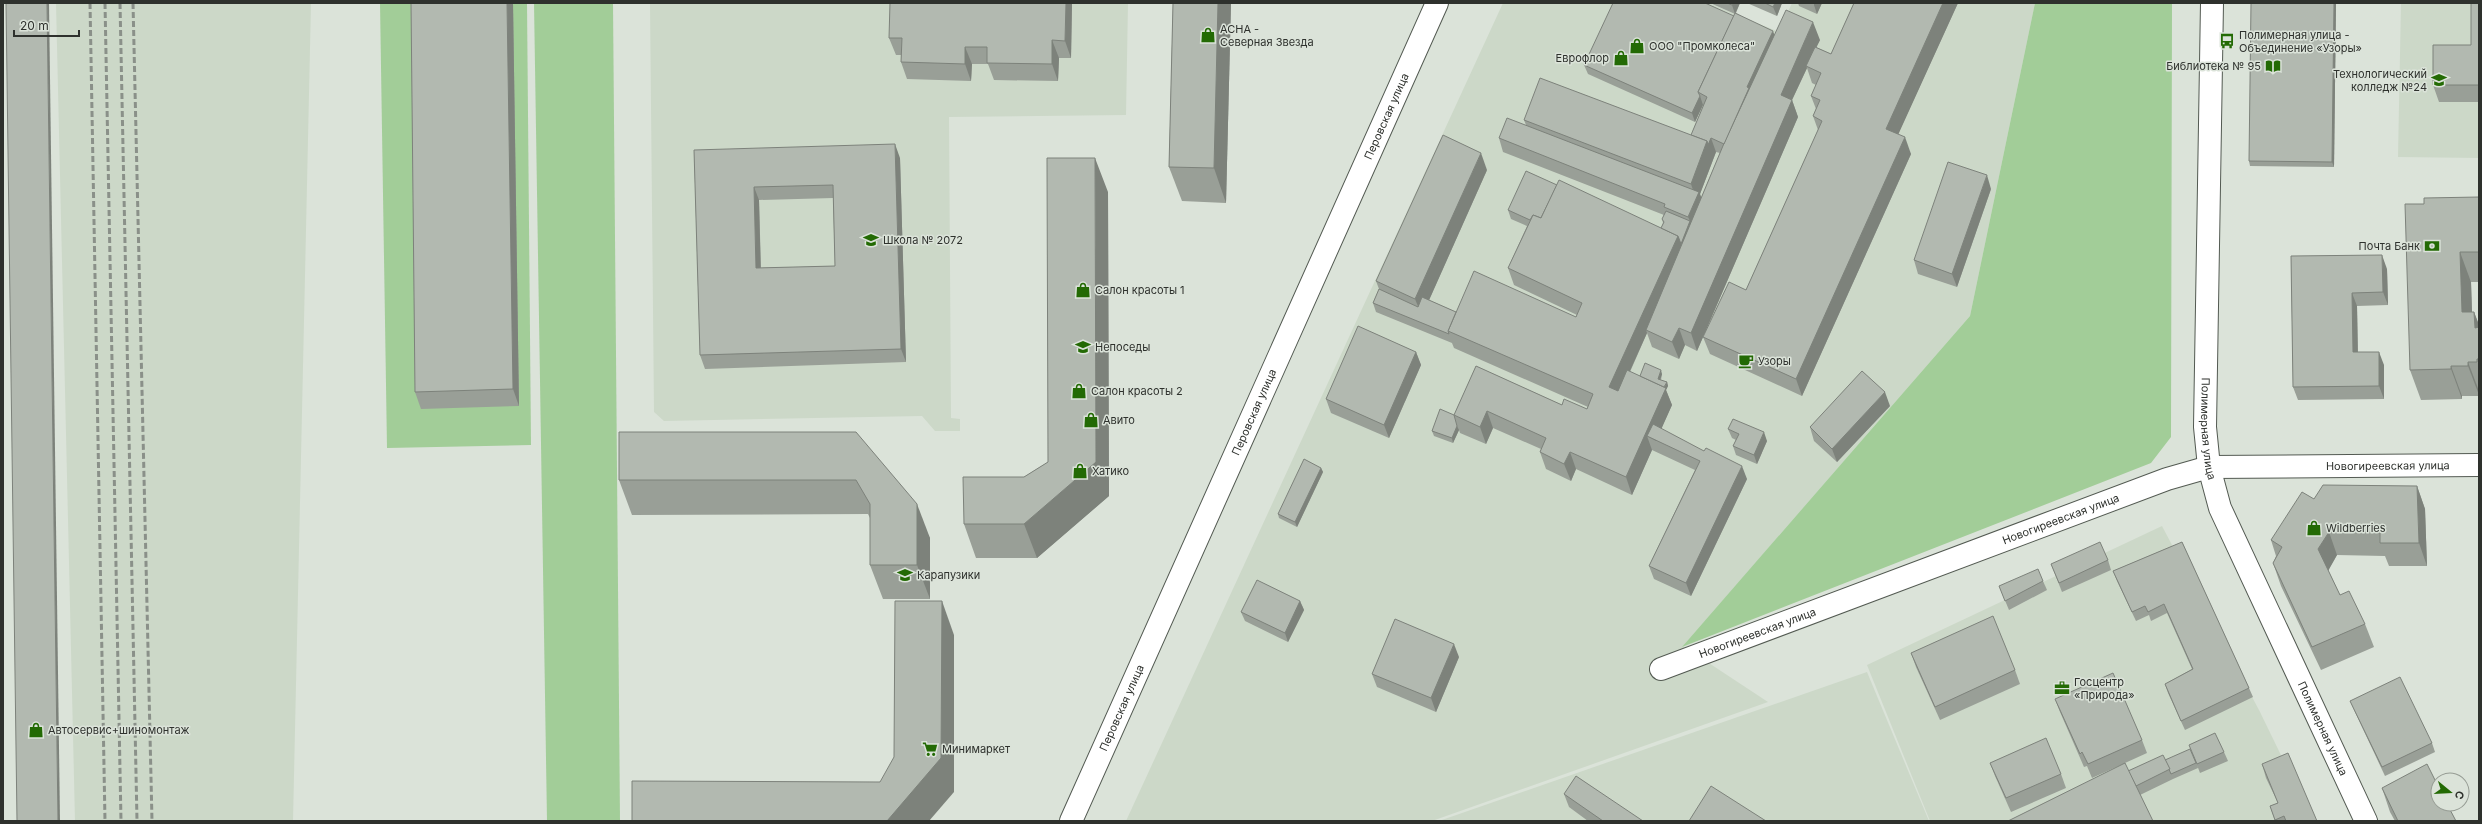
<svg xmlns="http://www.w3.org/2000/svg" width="2482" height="824" viewBox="0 0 2482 824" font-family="Inter,sans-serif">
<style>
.built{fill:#ccd8c8}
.green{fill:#a2cd98}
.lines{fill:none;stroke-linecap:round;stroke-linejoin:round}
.minor-casing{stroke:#535a52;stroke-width:24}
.secondary-casing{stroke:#535a52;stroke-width:24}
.minor{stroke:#fff;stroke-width:22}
.secondary{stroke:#fff;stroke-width:22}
.rail{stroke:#8a9089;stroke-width:3;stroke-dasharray:6 3;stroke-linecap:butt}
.wall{fill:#999f97;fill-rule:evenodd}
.shaded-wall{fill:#7d827b}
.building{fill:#b2b9b0;stroke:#7d827b;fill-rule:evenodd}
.labels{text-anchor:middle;stroke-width:3;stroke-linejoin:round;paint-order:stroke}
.poi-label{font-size:11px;fill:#2e312d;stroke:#dbe3d9;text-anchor:start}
.street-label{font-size:11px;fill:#2e312d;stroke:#dbe3d9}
</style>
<rect width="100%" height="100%" fill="#dbe3d9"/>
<!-- built -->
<g class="built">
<polygon points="56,3 311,3 293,821 75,821"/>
<polygon points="650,3 1128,3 1126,115 949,117 951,418 960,419 960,431 935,431 922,416 664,421 654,412"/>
<polygon points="1503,3 1709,3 1779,32 1792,3 2035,3 1970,316 1683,646 1768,702 1432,821 1126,821"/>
<polygon points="2401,3 2479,3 2479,158 2398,157"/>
<polygon points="2162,526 2260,712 2313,821 1930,821 1867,665"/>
<polygon points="1867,672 1929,821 1439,821"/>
</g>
<!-- green -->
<g class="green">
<polygon points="380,3 527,3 531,445 387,448"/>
<polygon points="534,3 613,3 620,821 547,821"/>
<polygon points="2035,3 2172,3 2171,437 2151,463 1682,647 1970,316"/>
</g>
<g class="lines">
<!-- minor casing -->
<g class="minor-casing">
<g id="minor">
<path id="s1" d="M2212,3L2205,427L2209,467L2220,508L2366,821"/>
<path id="s2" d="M1661,669L2167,479L2209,467L2479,465"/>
</g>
</g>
<!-- secondary casing -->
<g class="secondary-casing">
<g id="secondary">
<path id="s3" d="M1071,821L1437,3"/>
</g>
</g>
<!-- minor -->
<use href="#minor" class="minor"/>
<!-- secondary -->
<use href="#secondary" class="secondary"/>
<!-- rail -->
<g class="rail">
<polyline points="90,3 105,821"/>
<polyline points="105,3 121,821"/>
<polyline points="120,3 137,821"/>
<polyline points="133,3 152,821"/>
</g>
</g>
<!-- wall -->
<g class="wall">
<polygon points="411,3 513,3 519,406 421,409 415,392"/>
<polygon points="1072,3 1071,58 1059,58 1058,81 994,80 988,64 972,64 971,81 907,79 901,62 901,55 896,55 889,38"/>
<polygon points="1173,3 1231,3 1226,203 1182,201 1169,167"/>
<path d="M1710,3H1740L1736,13L1774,35L1820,40L1816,47L1831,54L1854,3H1958L1898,134L1911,154L1802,396L1710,354L1703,337L1746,290L1818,130L1813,116L1816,109L1811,96L1816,85L1812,83L1807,68L1792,100L1798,117L1697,351L1685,345L1679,359L1652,347L1647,333L1630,372L1640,376L1662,374L1661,380L1667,382L1668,386L1666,390L1672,405L1661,429L1747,479L1691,596L1654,579L1649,566L1695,470L1652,450L1632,495L1576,469L1571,481L1546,469L1540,452L1541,449L1493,428L1486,444L1460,433L1459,430L1453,443L1434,436L1432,431L1454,415L1476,366L1562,405L1587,409L1588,407L1454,348L1452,343L1376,312L1373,303L1379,289L1376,281L1487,170L1429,300L1456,312L1576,317L1577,315L1514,285L1508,268L1527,226L1511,219L1508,210L1557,185L1661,228L1663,223L1662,219L1664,215L1503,152L1499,138L1526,125L1524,120L1691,135L1703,106V105L1695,122L1588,74L1584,65L1734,16L1735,14ZM1716,152L1720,153L1701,198L1700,194Z"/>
<polygon points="1747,3 1782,3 1777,16"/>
<polygon points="1798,3 1822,3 1817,14 1799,6"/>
<polygon points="2479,3 2479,102 2439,102 2433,85 2471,45"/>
<polygon points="2336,4 2334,167 2250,166 2249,161"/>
<path d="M694,150L900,158L906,362L705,369L700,355ZM833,198L835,266L761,268L759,200Z"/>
<polygon points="1991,189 1957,287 1918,274 1914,260"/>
<polygon points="1108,192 1109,496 1037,558 976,558 964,524 1024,477 1048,462"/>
<polygon points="2479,197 2479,282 2471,282 2472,312 2474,312 2479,325 2479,396 2462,396 2462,399 2421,400 2410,370 2424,204"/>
<polygon points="2291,256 2387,269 2388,305 2357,306 2358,352 2384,365 2384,399 2298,400 2293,387"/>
<polygon points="1416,352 1421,365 1389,438 1331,413 1326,399"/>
<polygon points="1890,406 1837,462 1814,441 1810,427"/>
<polygon points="1728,429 1767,441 1757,464 1736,455 1733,446 1736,440 1732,438"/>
<polygon points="856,432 930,538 930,599 883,599 870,565 870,518 868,514 632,515 619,480"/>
<polygon points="1321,468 1323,472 1297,527 1279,518 1278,514"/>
<polygon points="2417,486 2425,509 2427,566 2389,566 2385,556 2337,555 2328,570 2340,595 2365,624 2374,647 2321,670 2281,586 2273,563 2276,556 2271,540 2314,499"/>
<polygon points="2182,542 2249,688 2253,697 2185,730 2168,693 2165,684 2192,669 2167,613 2151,621 2149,615 2136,621 2117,581 2113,571"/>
<polygon points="2108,560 2111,570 2062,592 2051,564"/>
<polygon points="2043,581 2047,590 2009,610 1999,586"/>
<polygon points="1300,601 1304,610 1288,642 1245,621 1241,612"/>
<polygon points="1911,653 2015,670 2020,684 1940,720 1916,667"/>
<polygon points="1459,657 1436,712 1377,687 1372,674"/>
<polygon points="2055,699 2142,740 2147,753 2125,763 2128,771 2165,760 2224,752 2228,761 2200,773 2197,765 2198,768 2173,779 2140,795 2123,764 2092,778 2087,766 2084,767 2060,712"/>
<polygon points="2350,701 2432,743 2435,752 2385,776 2354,710"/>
<polygon points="1990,763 2061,774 2066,788 2011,812 1995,776"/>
<polygon points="2262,764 2317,821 2275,821 2270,806 2278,803 2266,778"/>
<polygon points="2382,788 2456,821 2395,821 2390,812"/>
<polygon points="1564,794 1643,821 1588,821 1569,807"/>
</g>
<!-- shaded-wall -->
<g class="shaded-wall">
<polygon points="47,3 49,3 60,821 58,821"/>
<polygon points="507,3 513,3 519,406 513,389"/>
<polygon points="1066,3 1072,3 1071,58 1065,41"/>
<polygon points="1218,3 1231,3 1226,203 1214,168"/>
<polygon points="1733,3 1740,3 1735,14 1732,5"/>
<polygon points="1775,3 1782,3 1777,16 1773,7"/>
<polygon points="1814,3 1822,3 1817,14 1814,5"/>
<polygon points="1943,3 1958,3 1893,146 1886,129"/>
<polygon points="2334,3 2336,3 2336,4 2334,167 2332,162"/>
<polygon points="1813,22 1820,40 1807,67 1806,66 1807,68 1792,100 1798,117 1697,351 1691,333 1781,95"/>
<polygon points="1773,31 1778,44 1726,145 1747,87"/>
<polygon points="1052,40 1059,58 1058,81 1052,64"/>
<polygon points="965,47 972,64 971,81 965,64"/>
<polygon points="1700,96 1703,105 1695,122 1692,113"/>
<polygon points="1905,137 1911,154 1802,396 1796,379"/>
<polygon points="1711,138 1716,152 1700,194 1704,205 1646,330 1647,333 1615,404 1609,387 1678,236 1690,221 1688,217 1696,199 1691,184 1707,141"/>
<polygon points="895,144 900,158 906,362 901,349"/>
<polygon points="1481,153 1487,170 1422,316 1415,299"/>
<polygon points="1095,158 1108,192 1109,496 1037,558 1024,524 1096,462"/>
<polygon points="1987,175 1991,189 1957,287 1952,274"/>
<polygon points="754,187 759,200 761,282 756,268"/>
<polygon points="2460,252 2471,282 2473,342 2462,312"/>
<polygon points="2382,255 2387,269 2388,305 2383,292"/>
<polygon points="2352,293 2357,306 2358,365 2353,352"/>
<polygon points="2474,312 2479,325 2479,339 2475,328"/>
<polygon points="1679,328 1685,345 1679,359 1672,342"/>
<polygon points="1416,352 1421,365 1389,438 1384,425"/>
<polygon points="2379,352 2384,365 2384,399 2379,386"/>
<polygon points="2468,362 2479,391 2479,395 2468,366"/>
<polygon points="2451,366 2462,396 2462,399 2451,369"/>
<polygon points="1661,370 1662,374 1659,383 1658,379"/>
<polygon points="1667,382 1668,386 1666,390 1672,405 1656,441 1647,436 1652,450 1632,495 1626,477"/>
<polygon points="1885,392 1890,406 1837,462 1832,449"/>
<polygon points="1487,411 1493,428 1486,444 1480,427"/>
<polygon points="1457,426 1459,430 1453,443 1452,438"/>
<polygon points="1764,432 1767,441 1757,464 1754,455"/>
<polygon points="1570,452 1576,469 1571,481 1564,464"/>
<polygon points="1742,466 1747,479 1691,596 1686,583"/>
<polygon points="1321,468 1323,472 1297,527 1295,522"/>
<polygon points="2417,486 2425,509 2427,566 2419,543"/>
<polygon points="917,504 930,538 930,599 917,565"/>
<polygon points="2329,532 2337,555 2327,573 2318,549"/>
<polygon points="942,601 954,635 954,792 929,821 887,821"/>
<polygon points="1300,601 1304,610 1288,642 1285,633"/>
<polygon points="1454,644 1459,657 1436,712 1431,698"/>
</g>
<!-- building -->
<g class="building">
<polygon points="6,3 47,3 58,821 17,821"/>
<polygon points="411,3 507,3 513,389 415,392"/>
<polygon points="890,3 1066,3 1065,41 1052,40 1052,64 987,63 987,47 965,47 965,64 901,62 902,38 889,38"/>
<polygon points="1173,3 1218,3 1214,168 1169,167"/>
<polygon points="1613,3 1705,3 1734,16 1698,92 1700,96 1692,113 1584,65"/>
<polygon points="1727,3 1733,3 1732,5"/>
<polygon points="1765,3 1775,3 1773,7"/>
<polygon points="1854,3 1943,3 1886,129 1905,137 1796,379 1703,337 1729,282 1746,290 1822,121 1813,116 1820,100 1811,96 1821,73 1806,66 1815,47 1831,54"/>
<polygon points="2251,3 2334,3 2332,162 2249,161"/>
<polygon points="2471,3 2479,3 2479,85 2433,85 2433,45 2471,45"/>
<polygon points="1786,10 1813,22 1781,95 1792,100 1691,333 1679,328 1672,342 1646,330 1725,141"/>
<polygon points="1735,13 1773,31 1747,87 1749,88 1724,144 1711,138 1708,145 1707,141 1691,135 1707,97 1698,92"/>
<polygon points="1540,78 1707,141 1691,184 1524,120"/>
<polygon points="1507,118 1699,192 1688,217 1664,207 1665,204 1499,138"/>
<polygon points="1443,135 1481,153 1415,299 1376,281"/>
<path d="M895,144L901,349L700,355L694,150ZM833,185L835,266L756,268L754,187Z"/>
<polygon points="1047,158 1095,158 1096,462 1024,524 964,524 963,477 1024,477 1048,462"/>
<polygon points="1948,162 1987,175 1952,274 1914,260"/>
<polygon points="1526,171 1557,185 1541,218 1533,215 1530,220 1508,210"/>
<polygon points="1559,180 1678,236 1609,387 1618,391 1627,370 1666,388 1626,477 1570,452 1564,464 1540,452 1546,438 1487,411 1480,427 1454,415 1476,366 1562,405 1564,399 1587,409 1593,394 1448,331 1474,271 1576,317 1582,303 1508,268 1533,215 1541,218"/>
<polygon points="2479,197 2479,252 2460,252 2462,312 2474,312 2475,328 2479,327 2479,359 2477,359 2477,362 2468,362 2468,366 2451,366 2451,369 2410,370 2405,204 2424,204 2424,198"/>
<polygon points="1666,211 1690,221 1681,244 1678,236 1661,228 1664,222 1662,219"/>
<polygon points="2382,255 2383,292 2352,293 2353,352 2379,352 2379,386 2293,387 2291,256"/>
<polygon points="1379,289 1418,307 1422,297 1456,312 1448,331 1449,334 1373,303"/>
<polygon points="1358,326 1416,352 1384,425 1326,399"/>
<polygon points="1645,363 1661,370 1658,379 1667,382 1664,387 1640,376"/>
<polygon points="1862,371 1885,392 1832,449 1810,427"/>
<polygon points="1440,409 1454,415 1457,426 1452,438 1432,431"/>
<polygon points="1733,419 1764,432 1754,455 1733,446 1739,434 1728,429"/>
<polygon points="1653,424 1704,451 1706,448 1742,466 1686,583 1649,566 1700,461 1647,436"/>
<polygon points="619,432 856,432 917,504 917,565 870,565 870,504 856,480 619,480"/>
<polygon points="1304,459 1321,468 1295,522 1278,514"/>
<polygon points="2323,485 2417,486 2419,543 2380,543 2380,532 2329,532 2318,549 2340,595 2349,591 2365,624 2312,647 2273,563 2282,547 2271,540 2302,492 2314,499"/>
<polygon points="2100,542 2108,560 2059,583 2051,564"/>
<polygon points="2182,542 2249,688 2181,721 2165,684 2193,669 2164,604 2148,612 2145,606 2132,612 2113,571"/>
<polygon points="2038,569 2043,581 2005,601 1999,586"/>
<polygon points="1257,580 1300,601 1285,633 1241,612"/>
<polygon points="895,601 942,601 941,758 887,821 632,821 632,781 880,782 894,757"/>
<polygon points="1993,616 2015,670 1935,707 1911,653"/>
<polygon points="1395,619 1454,644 1431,698 1372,674"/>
<polygon points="2113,673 2142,740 2088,764 2082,752 2080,754 2055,699"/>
<polygon points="2400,677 2432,743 2382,767 2350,701"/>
<polygon points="2215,733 2224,752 2197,764 2189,745"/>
<polygon points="2046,738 2061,774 2006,798 1990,763"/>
<polygon points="2190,749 2196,763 2171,774 2165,760"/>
<polygon points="2288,753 2317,821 2286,821 2284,816 2275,820 2270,806 2278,803 2262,764"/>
<polygon points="2163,755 2170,769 2136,786 2128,771"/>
<polygon points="2125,763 2153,821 2008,821"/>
<polygon points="2427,764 2438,786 2438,804 2447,804 2456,821 2398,821 2382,788"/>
<polygon points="1576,776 1643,821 1603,821 1564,794"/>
<polygon points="1711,786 1766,821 1689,821"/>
</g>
<!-- icons -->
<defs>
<g id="shop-bare" transform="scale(1.2)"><path d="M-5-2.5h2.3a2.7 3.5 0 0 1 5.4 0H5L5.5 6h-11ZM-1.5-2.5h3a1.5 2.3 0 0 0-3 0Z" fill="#236a04" stroke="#dbe3d9" stroke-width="2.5" paint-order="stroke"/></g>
<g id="bus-bare" transform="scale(1.2)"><path d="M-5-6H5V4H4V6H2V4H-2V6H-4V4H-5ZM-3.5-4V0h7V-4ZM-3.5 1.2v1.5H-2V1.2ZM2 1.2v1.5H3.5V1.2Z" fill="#236a04" stroke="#dbe3d9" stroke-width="2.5" paint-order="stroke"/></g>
<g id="library-bare" transform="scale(1.2)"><path d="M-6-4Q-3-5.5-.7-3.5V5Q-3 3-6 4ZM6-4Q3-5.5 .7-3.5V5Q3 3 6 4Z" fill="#236a04" stroke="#dbe3d9" stroke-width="2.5" paint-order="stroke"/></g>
<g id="university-bare" transform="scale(1.2)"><path d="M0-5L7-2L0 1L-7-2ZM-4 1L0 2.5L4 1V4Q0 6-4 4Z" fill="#236a04" stroke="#dbe3d9" stroke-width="2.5" paint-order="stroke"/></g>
<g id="school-bare" transform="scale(1.2)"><path d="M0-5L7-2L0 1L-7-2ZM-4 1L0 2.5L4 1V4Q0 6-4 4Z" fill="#236a04" stroke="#dbe3d9" stroke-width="2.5" paint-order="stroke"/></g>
<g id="bank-bare" transform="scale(1.2)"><path d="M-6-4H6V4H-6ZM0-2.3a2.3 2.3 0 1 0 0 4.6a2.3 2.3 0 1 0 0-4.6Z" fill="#236a04" stroke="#dbe3d9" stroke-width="2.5" paint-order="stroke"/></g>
<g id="cafe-bare" transform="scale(1.2)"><path d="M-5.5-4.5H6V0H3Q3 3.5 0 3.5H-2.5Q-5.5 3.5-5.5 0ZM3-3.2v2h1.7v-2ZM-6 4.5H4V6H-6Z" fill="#236a04" stroke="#dbe3d9" stroke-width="2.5" paint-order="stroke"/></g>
<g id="office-bare" transform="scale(1.2)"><path d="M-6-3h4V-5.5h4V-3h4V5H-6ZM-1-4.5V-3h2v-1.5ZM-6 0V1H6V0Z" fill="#236a04" stroke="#dbe3d9" stroke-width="2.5" paint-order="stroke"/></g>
<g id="supermarket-bare" transform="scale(1.2)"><path d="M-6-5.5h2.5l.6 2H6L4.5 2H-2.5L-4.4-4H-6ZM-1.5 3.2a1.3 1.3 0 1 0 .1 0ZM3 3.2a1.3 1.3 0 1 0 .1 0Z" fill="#236a04" stroke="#dbe3d9" stroke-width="2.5" paint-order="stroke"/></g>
</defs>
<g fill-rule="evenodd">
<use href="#shop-bare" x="1208" y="35"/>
<use href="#bus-bare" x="2227" y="41"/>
<use href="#shop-bare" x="1637" y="46"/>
<use href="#shop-bare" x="1621" y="58"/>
<use href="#library-bare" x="2273" y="66"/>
<use href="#university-bare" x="2439" y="80"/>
<use href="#school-bare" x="871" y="240"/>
<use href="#bank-bare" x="2432" y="246"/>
<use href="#shop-bare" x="1083" y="290"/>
<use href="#school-bare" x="1083" y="347"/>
<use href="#cafe-bare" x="1746" y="361"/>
<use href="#shop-bare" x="1079" y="391"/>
<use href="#shop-bare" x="1091" y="420"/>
<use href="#shop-bare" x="1080" y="471"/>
<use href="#shop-bare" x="2314" y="528"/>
<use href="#school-bare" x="905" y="575"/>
<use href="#office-bare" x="2062" y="688"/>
<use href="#shop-bare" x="36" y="730"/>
<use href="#supermarket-bare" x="930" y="749"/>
</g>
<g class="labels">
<!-- poi labels -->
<g class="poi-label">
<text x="1220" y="33">АСНА -<tspan x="1220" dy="13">Северная Звезда</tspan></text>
<text x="2239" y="39">Полимерная улица -<tspan x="2239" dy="13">Объединение «Узоры»</tspan></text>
<text x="1649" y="50">ООО "Промколеса"</text>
<text x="1609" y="62" text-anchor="end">Еврофлор</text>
<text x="2261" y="70" text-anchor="end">Библиотека № 95</text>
<text x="2427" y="78" text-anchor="end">Технологический<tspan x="2427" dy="13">колледж №24</tspan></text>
<text x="883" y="244">Школа № 2072</text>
<text x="2420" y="250" text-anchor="end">Почта Банк</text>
<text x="1095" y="294">Салон красоты 1</text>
<text x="1095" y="351">Непоседы</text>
<text x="1758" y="365">Узоры</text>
<text x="1091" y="395">Салон красоты 2</text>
<text x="1103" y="424">Авито</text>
<text x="1092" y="475">Хатико</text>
<text x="2326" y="532">Wildberries</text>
<text x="917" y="579">Карапузики</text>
<text x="2074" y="686">Госцентр<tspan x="2074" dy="13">«Природа»</tspan></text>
<text x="48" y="734">Автосервис+шиномонтаж</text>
<text x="942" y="753">Минимаркет</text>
</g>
<!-- street labels -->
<g class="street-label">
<text dy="4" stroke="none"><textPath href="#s3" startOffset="772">Перовская улица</textPath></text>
<text dy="4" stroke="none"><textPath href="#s3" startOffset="448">Перовская улица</textPath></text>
<text dy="4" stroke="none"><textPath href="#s1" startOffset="426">Полимерная улица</textPath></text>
<text dy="4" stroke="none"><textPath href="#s2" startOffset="763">Новогиреевская улица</textPath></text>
<text dy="4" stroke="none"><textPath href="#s2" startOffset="427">Новогиреевская улица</textPath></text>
<text dy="4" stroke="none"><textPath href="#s2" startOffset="103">Новогиреевская улица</textPath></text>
<text dy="4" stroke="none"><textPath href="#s3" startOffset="124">Перовская улица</textPath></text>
<text dy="4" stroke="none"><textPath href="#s1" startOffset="750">Полимерная улица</textPath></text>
</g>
</g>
<!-- border -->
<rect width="2482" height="824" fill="none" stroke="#2e312d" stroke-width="8"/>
<!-- north arrow -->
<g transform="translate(2450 792) rotate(108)"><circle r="19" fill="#dbe3d9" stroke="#969c94"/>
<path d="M0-3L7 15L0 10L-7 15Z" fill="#236a04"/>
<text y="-6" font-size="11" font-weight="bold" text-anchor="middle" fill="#2e312d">С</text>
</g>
<!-- scale -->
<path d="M14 30v6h65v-6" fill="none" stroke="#2e312d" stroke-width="2"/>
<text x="20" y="30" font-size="12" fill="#2e312d" stroke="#dbe3d9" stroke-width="3" paint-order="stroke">20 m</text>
</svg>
